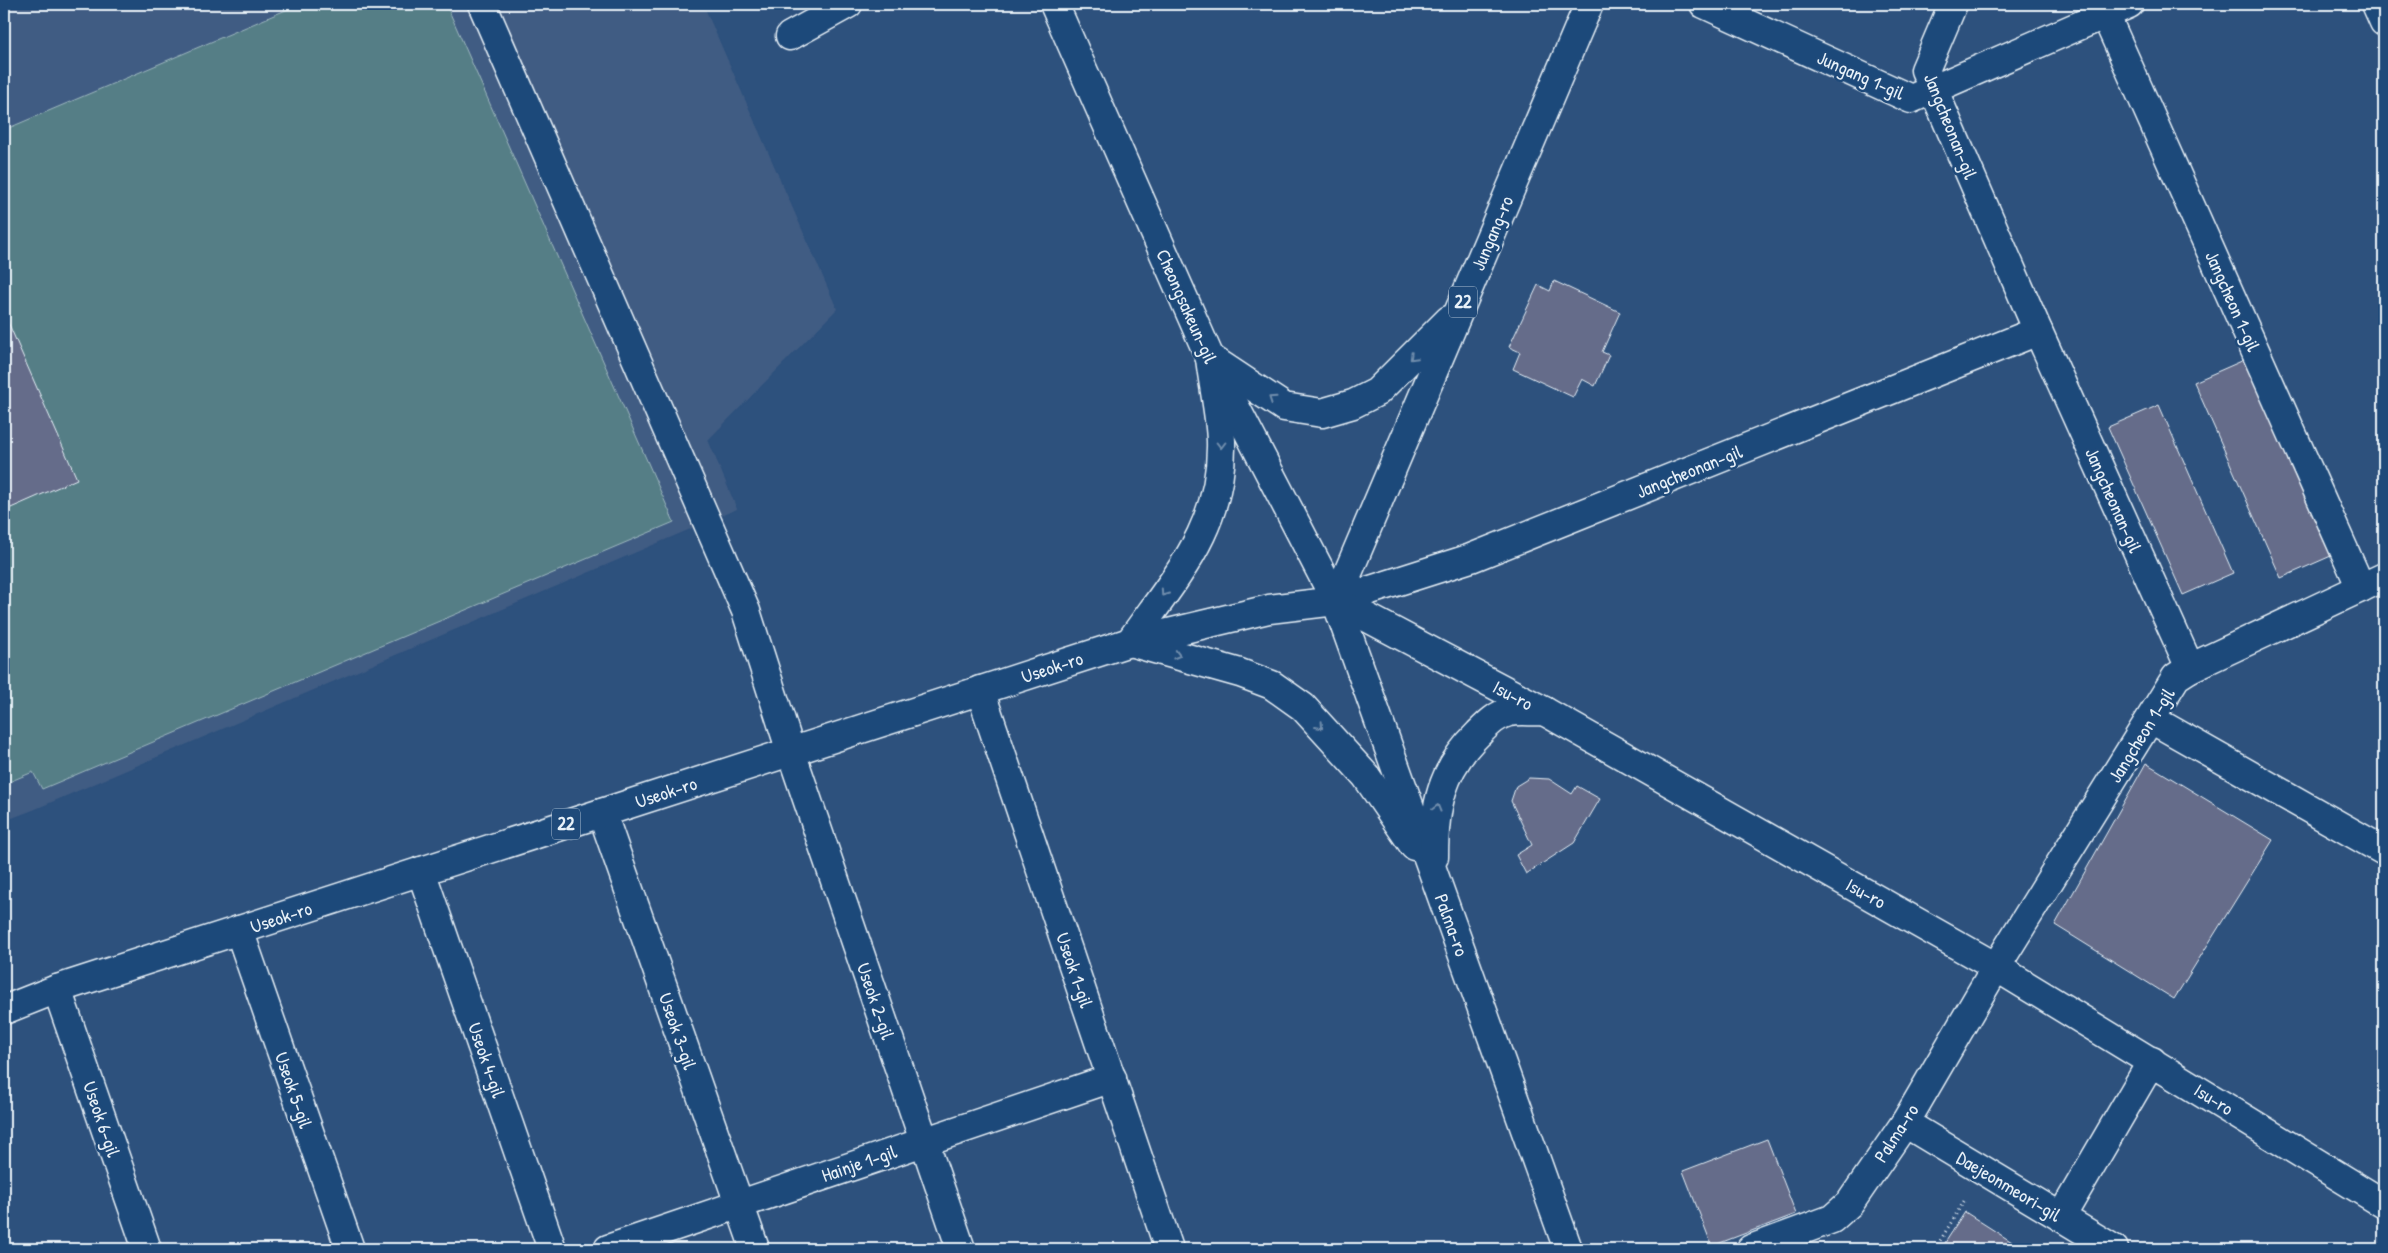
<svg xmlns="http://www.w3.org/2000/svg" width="2388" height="1253" viewBox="0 0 2388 1253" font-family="'Patrick Hand',sans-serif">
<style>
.built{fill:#415c83}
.green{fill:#547e86;stroke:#9eb8bf}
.building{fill:#656c8a;stroke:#e8f1f8}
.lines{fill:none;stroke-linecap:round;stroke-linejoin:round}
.minor-casing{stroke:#e8f1f8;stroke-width:31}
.major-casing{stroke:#e8f1f8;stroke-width:31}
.path{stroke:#e8f1f8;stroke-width:3;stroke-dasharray:1 4;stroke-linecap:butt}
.minor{stroke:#1f4a7a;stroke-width:28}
.major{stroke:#1f4a7a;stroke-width:28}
.oneway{stroke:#6f8dac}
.labels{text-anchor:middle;stroke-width:5;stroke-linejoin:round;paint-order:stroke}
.shield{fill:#1f4a7a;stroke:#acbfd2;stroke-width:1}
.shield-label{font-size:18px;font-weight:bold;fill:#e8f1f8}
.street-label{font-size:19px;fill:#e8f1f8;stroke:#1f4a7a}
</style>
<rect width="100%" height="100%" fill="#2d517d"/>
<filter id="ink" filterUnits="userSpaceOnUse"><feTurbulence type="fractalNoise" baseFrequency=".02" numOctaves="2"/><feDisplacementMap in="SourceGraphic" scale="10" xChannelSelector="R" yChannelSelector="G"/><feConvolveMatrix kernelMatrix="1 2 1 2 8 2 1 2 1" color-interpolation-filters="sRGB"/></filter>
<g filter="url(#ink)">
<!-- built -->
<polygon class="built" points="4,4 703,4 837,309 708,440 737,509 33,810 4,821"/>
<!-- green -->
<polygon class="green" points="300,4 446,4 674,522 42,789 33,772 4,784 4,130"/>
<!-- building -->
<g class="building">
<polygon points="1554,281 1620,312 1602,352 1609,355 1595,386 1582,379 1573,397 1513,369 1520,352 1509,347 1538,285 1550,291"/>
<polygon points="4,313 77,479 4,511"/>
<polygon points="2244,360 2331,556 2281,578 2194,382"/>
<polygon points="2159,405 2233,573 2183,595 2108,427"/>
<polygon points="2146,763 2273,840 2174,999 2055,925"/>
<polygon points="1529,778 1549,779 1572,794 1577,786 1600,799 1574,843 1526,874 1516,855 1532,845 1511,801 1516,786"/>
<polygon points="1767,1139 1796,1214 1712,1246 1683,1171"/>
<polygon points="1965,1212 2023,1249 1941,1249"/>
</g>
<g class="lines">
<!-- minor casing -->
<g class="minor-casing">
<g id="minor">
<polyline points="482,4 746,611 791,752 961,1249"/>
<polyline points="1054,4 1210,358 1336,601 1471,558 2038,331"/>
<polyline points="1704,4 1911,99 2129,4"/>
<polyline points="1953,4 1925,70 2038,331 2190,668"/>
<polyline points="2376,4 2384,22"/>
<polyline points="2105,14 2361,588"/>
<polyline points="790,36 848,4"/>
<polyline points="980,690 1169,1249"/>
<polyline points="2151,719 2384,851"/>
<polyline points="602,813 755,1249"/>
<polyline points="421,871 552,1249"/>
<polyline points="239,930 350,1249"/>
<polyline points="57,989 147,1249"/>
<polyline points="1905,1123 2114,1249"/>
<polyline points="2061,1217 2152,1061"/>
<polyline points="608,1249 1112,1078"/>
<polyline points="1751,1249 1832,1219 1850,1203 1905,1123 1996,967 2176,677 2190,668 2384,577"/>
</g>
</g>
<!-- major casing -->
<g class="major-casing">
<g id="major">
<polyline points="1336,601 1544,711 1996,967 2384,1204"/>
<polyline points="1336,601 1568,1249"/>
<polyline points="1336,601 1589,4"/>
<path d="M1130,642C1176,576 1223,527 1221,441C1220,414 1213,385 1210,358L1284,407L1322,413L1353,404L1377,392L1449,320"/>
<polyline points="1130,642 1240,673 1272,685 1303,707 1366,776 1414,846"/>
<path d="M1434,857C1434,807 1441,770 1478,734C1487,725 1496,715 1509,712C1520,710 1533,712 1544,711"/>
<polyline points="4,1010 57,989 1130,642 1269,609 1336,601"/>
</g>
</g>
<!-- path -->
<polyline class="path" points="1935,1249 1966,1198"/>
<!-- minor -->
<use href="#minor" class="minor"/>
<!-- major -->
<use href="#major" class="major"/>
</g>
<!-- one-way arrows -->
<defs><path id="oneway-chevron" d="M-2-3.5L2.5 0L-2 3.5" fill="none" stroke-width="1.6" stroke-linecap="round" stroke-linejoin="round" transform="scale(1.25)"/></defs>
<g class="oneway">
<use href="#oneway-chevron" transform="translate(1413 357) rotate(135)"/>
<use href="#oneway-chevron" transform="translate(1272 399) rotate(-146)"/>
<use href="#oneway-chevron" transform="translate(1221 445) rotate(90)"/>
<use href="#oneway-chevron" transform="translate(1164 593) rotate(125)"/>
<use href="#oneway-chevron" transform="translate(1177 655) rotate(16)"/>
<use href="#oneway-chevron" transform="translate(1320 726) rotate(48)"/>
<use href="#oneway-chevron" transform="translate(1437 808) rotate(-75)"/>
</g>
</g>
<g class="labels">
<!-- shield labels -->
<g class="shield">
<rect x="1449" y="286.5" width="28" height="31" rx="4"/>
<rect x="552" y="808.5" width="28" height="31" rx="4"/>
</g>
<g class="shield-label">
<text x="1463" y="308">22</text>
<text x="566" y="830">22</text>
</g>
<!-- street labels -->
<g class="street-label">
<text transform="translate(1861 75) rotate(24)" y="7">Jungang 1-gil</text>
<text transform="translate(1951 126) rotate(68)" y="7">Jangcheonan-gil</text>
<text transform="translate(1492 233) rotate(-67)" y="7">Jungang-ro</text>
<text transform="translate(2233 301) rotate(66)" y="7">Jangcheon 1-gil</text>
<text transform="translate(1187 306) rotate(66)" y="7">Cheongsakeun-gil</text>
<text transform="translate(1689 471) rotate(-22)" y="7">Jangcheonan-gil</text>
<text transform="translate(2114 500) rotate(66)" y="7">Jangcheonan-gil</text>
<text transform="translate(1052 667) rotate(-18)" y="7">Useok-ro</text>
<text transform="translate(1513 695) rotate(28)" y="7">Isu-ro</text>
<text transform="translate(2141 735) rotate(-58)" y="7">Jangcheon 1-gil</text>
<text transform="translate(666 792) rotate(-18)" y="7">Useok-ro</text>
<text transform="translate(1866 893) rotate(29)" y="7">Isu-ro</text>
<text transform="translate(281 917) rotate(-18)" y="7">Useok-ro</text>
<text transform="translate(1452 925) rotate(70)" y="7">Palma-ro</text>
<text transform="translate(1075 970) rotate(71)" y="7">Useok 1-gil</text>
<text transform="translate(876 1001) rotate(71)" y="7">Useok 2-gil</text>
<text transform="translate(678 1031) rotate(71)" y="7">Useok 3-gil</text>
<text transform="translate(487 1060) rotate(71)" y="7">Useok 4-gil</text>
<text transform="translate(294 1090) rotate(71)" y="7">Useok 5-gil</text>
<text transform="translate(2214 1099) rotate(32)" y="7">Isu-ro</text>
<text transform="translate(102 1119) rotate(71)" y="7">Useok 6-gil</text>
<text transform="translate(1896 1133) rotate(-57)" y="7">Palma-ro</text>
<text transform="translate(859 1163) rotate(-19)" y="7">Hainje 1-gil</text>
<text transform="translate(2009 1186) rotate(31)" y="7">Daejeonmeori-gil</text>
</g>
</g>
<!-- margin -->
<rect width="2388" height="1253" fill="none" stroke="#1f4a7a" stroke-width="20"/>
<rect x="10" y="10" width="2368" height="1233" fill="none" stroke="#e8f1f8" stroke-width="2" filter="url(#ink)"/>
</svg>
